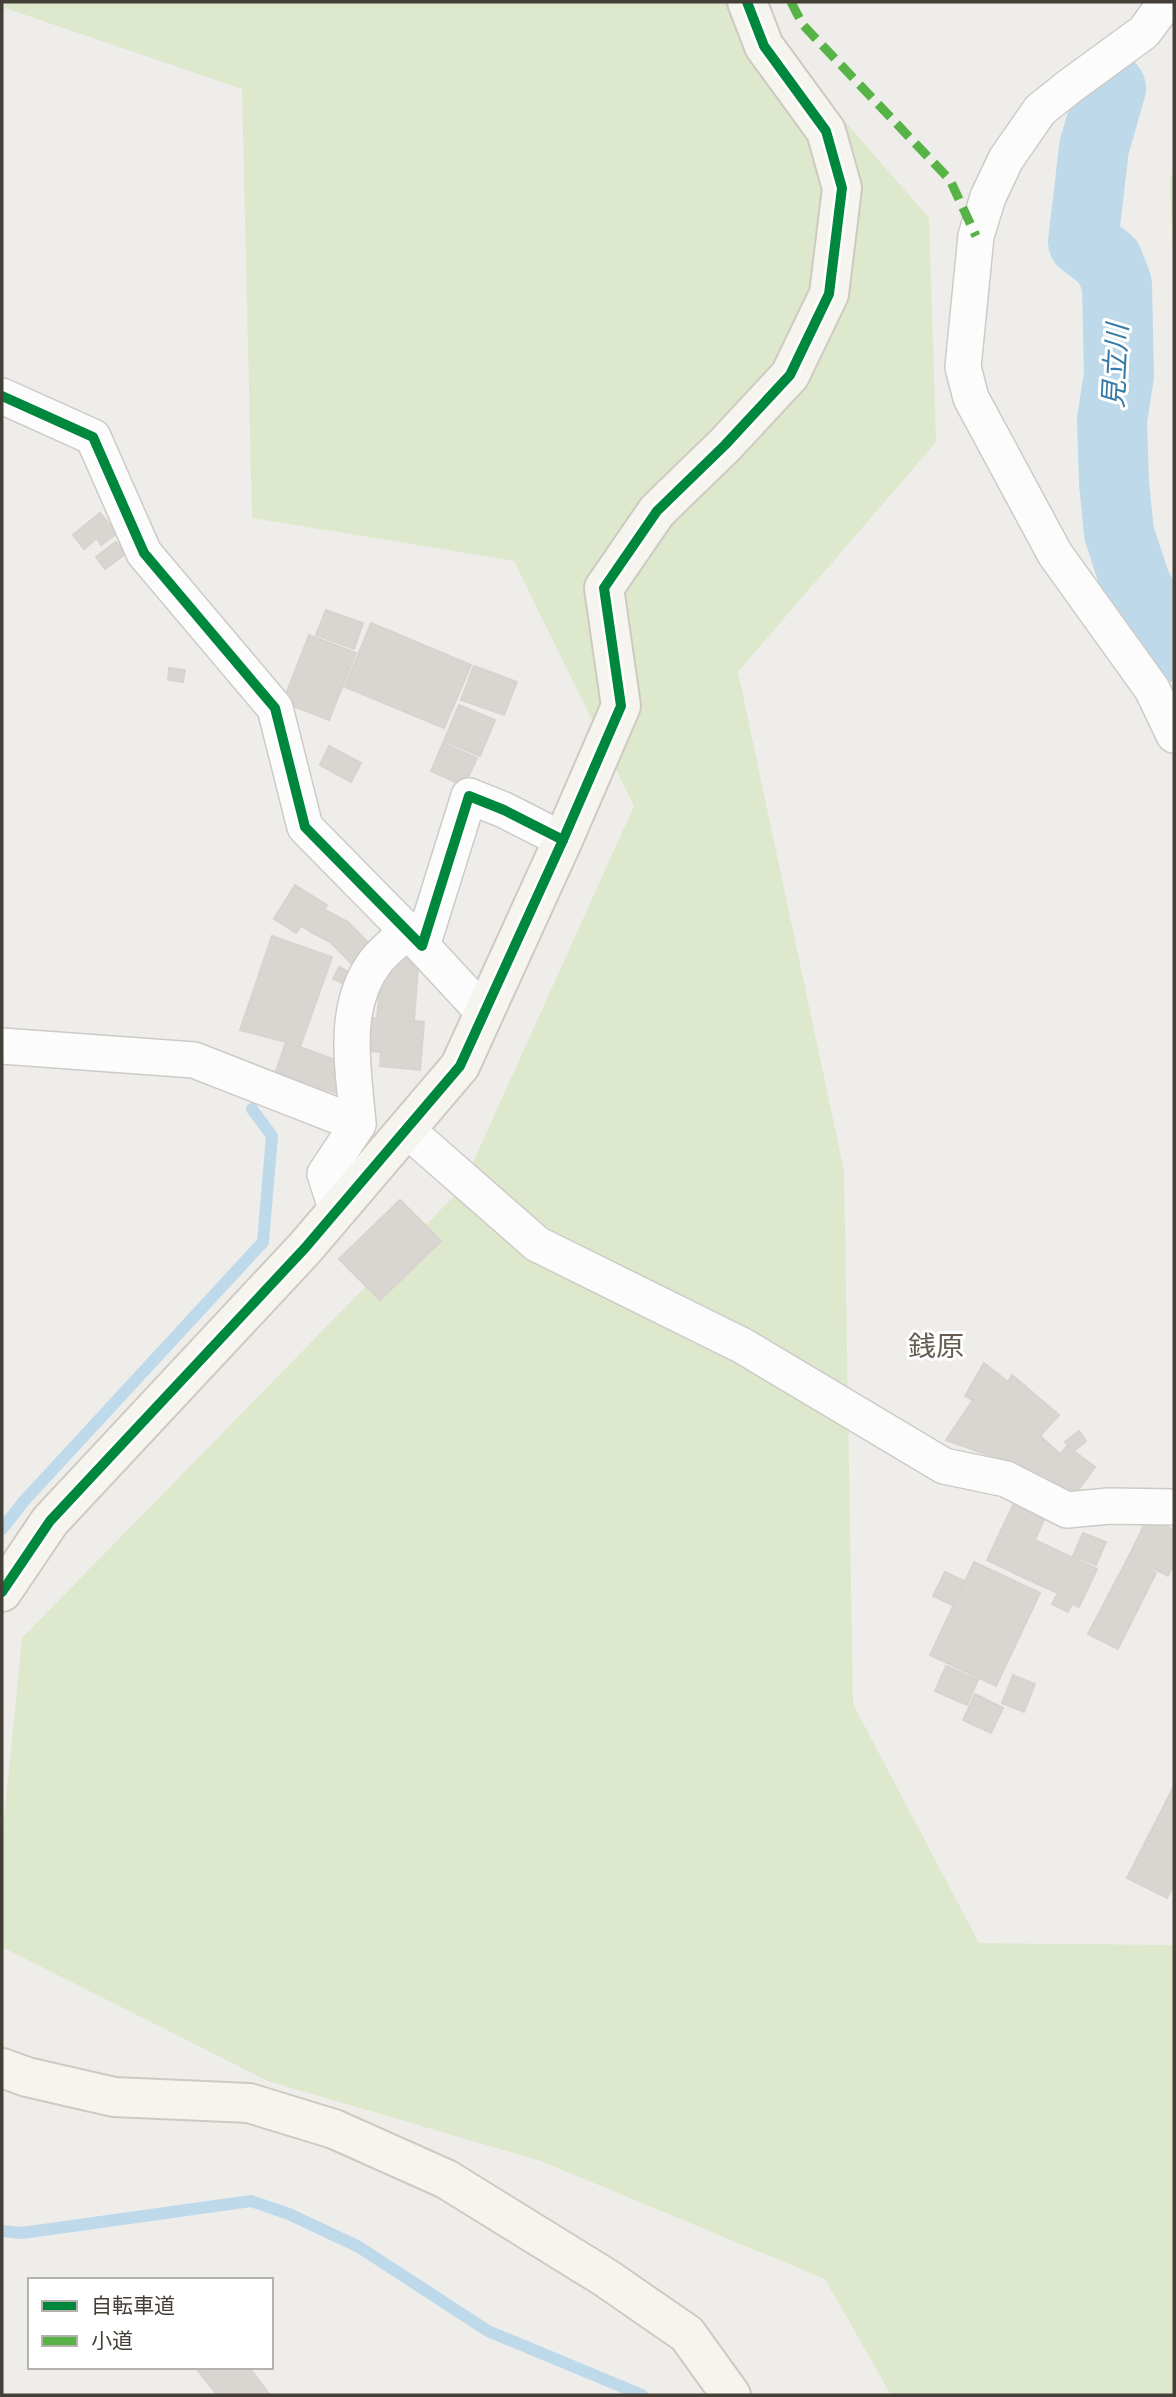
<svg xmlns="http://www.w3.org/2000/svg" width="1176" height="2397" viewBox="0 0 1176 2397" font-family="'Exo 2','Noto Sans JP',sans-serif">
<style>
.green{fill:#dde8cc}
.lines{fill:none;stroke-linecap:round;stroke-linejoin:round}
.stream{stroke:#bdd9ea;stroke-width:12}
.river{stroke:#bdd9ea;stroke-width:70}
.building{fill:#d9d6d2;stroke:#d7d4d0;stroke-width:2}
.street-casing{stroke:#cdcbc7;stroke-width:38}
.secondary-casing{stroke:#cecac1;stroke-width:42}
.street{stroke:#fdfcfc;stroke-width:35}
.secondary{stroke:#f5f4ef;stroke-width:38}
.quiet{stroke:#57b346;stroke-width:9;stroke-dasharray:18 9;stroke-linecap:butt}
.cycleway-casing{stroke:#fff;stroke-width:15}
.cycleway{stroke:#00873e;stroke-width:10}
.labels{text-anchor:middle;stroke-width:6;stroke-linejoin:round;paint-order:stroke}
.water-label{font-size:28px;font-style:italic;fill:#387ba8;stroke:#fff}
.neighbourhood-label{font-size:28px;fill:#665c4f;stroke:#fff}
</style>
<rect width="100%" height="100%" fill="#efedea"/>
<!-- green -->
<g class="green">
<polygon points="2,2 741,2 929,218 936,442 738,672 844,1171 853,1704 979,1943 1174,1945 1174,2395 891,2395 825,2279 541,2161 268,2081 2,1947 2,1840 22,1638 461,1189 634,806 514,561 252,518 242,89 5,8 2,19"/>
<polygon points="1174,164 1174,276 1170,182"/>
</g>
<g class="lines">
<!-- stream -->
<g class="stream">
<polyline points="2,1529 24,1501 263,1242 272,1136 252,1109"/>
<polyline points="2,2231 22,2233 251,2201 289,2214 359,2247 488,2331 642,2395"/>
</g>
<!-- river -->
<polyline class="river" points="1111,88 1094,148 1083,242 1108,261 1117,284 1119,375 1112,420 1114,483 1119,533 1135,582 1145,603 1174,647"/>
</g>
<!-- building -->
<g class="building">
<polygon points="100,513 117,533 101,545 97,538 84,549 73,535"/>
<polygon points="116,542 125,554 105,569 96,557"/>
<polygon points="326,610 363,623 354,649 316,635"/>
<polygon points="371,623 471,665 444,728 345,687"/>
<polygon points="309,635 356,653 329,720 283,702"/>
<polygon points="474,666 517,682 504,715 461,700"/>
<polygon points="169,668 185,670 183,682 168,680"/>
<polygon points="459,705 495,720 480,756 444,741"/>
<polygon points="443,743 477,758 464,786 431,771"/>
<polygon points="329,746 361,763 351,782 320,765"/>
<polygon points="295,885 327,905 311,932 301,926 296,933 274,919"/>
<polygon points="323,909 348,922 375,950 356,968 330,942 311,932"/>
<polygon points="272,936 332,957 299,1050 286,1042 240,1030"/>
<polygon points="402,954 418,968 414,1021 377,1018 381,975"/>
<polygon points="339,967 353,974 347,985 333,979"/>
<polygon points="372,1018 424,1022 420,1070 380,1066 381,1052 369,1051"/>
<polygon points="286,1042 347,1064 337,1093 324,1089 320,1100 272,1083"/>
<polygon points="400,1200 441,1241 380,1300 339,1259"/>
<polygon points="984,1363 1008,1382 1012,1375 1059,1415 1040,1436 1060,1454 1044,1475 946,1440 973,1400 965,1396"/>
<polygon points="1079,1431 1086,1441 1073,1452 1065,1442"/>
<polygon points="1067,1446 1095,1467 1073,1497 1044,1475"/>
<polygon points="1014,1503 1045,1517 1035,1540 1054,1549 1037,1584 987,1560"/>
<polygon points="1148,1517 1174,1530 1174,1563 1168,1576 1129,1556"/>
<polygon points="1083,1533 1106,1542 1096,1565 1073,1556"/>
<polygon points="1054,1549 1097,1569 1079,1607 1072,1604 1068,1612 1052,1604 1058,1593 1037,1584"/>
<polygon points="1129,1556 1156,1573 1118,1649 1088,1634"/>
<polygon points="974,1562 1040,1593 996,1686 930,1655"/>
<polygon points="945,1572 964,1581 952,1605 933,1596"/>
<polygon points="946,1666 978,1680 967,1705 935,1691"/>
<polygon points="1013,1675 1035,1684 1024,1712 1002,1703"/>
<polygon points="975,1694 1003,1708 991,1733 963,1720"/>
<polygon points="1174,1786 1174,1885 1167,1898 1127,1878"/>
<polygon points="195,2367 249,2367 270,2395 217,2395"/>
</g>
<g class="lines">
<!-- street casing -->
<g class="street-casing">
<g id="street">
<polyline points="1166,2 1144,32 1070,86 1040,110 1006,159 988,197 976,236 963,367 971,398 1055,554 1152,689 1174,735"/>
<polyline points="2,396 93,437 144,553 275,708 305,827 422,946 469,796 504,810 563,840"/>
<polyline points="422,946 484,1013"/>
<polyline points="2,1046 194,1060 358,1124 325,1174 337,1211"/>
<path d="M358,1124C354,1070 340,1008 376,961C385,950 397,941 407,931"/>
<polyline points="407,1130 537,1244 743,1346 944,1466 1006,1479 1067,1510 1109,1506 1174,1507"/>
</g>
</g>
<!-- secondary casing -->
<g class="secondary-casing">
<g id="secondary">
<polyline points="2,1592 50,1521 305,1248 460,1066 563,840 621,706 604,588 657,511 725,445 790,375 829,294 842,188 826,131 764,46 747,2"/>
<polyline points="2,2068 27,2077 114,2097 249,2103 334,2129 446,2179 606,2278 687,2334 731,2395"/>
</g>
</g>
<!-- street -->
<use href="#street" class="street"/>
<!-- secondary -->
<use href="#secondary" class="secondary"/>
<!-- quiet -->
<polyline class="quiet" points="791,2 803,25 950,180 976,236"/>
<!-- cycleway casing -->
<g class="cycleway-casing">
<g id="cycleway">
<polyline points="2,396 93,437 144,553 275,708 305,827 422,946 469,796 504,810 563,840"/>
<polyline points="2,1592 50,1521 305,1248 460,1066 563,840 621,706 604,588 657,511 725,445 790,375 829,294 842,188 826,131 764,46 747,2"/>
</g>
</g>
<!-- cycleway -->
<use href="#cycleway" class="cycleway"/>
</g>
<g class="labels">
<!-- water labels -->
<g class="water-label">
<text transform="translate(1115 366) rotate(-87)" y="10">見立川</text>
</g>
<!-- neighbourhood labels -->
<g class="neighbourhood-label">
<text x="936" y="1356">銭原</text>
</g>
</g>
<!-- border -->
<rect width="1176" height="2397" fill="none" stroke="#443f37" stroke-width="7"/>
<!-- legend -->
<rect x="28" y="2278" width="245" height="91" fill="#ffffff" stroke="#b4b2af" stroke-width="2"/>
<rect x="42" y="2301" width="35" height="10" fill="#00873e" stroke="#b4b2af" stroke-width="2"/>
<text x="91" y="2313" font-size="21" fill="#443f37">自転車道</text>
<rect x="42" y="2336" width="35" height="10" fill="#57b346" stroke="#b4b2af" stroke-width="2"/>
<text x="91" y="2348" font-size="21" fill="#443f37">小道</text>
</svg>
